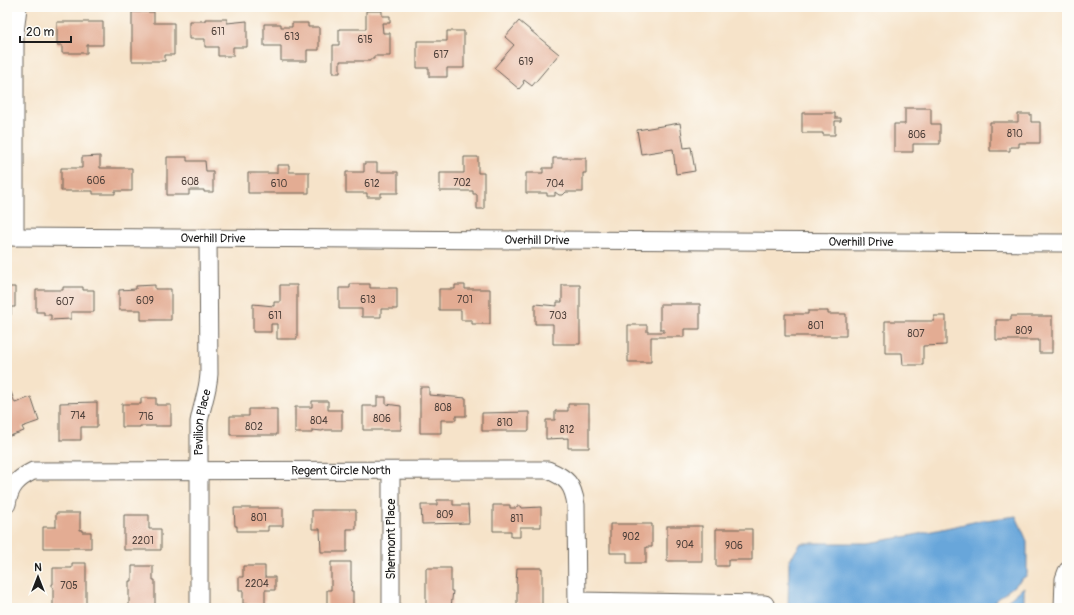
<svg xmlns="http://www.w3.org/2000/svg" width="1074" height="615" viewBox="0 0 1074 615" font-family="Pangolin,sans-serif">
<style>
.water{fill:#68a6da;stroke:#42617b}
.building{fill:#e3ac93}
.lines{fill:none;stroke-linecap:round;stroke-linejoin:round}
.minor-casing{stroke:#686259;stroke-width:19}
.minor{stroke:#fff;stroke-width:17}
.labels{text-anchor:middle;stroke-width:3;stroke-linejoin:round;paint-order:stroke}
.number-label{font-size:10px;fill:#4e403a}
.street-label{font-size:12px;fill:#1c1c1c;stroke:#fdfcf7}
</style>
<rect width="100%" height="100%" fill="#fdfcf7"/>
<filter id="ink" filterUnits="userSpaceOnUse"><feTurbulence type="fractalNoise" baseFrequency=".025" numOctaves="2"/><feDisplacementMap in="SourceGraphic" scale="8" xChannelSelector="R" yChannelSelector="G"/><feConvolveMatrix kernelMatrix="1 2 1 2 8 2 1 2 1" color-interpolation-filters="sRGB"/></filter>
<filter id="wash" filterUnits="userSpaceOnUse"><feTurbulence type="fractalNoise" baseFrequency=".012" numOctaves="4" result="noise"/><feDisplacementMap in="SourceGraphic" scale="16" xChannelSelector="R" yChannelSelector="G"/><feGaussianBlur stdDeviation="0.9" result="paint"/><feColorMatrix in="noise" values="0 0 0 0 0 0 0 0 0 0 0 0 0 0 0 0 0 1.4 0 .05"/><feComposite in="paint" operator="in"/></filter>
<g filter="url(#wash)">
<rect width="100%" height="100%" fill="#f6e3c9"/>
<!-- water -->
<g class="water">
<polygon points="1016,516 1027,541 1027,575 987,608 788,608 789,561 801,543 868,543 914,535 978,521"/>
<polygon points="1024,587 1024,608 999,608"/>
</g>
<g id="blocks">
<!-- building -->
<g class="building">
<polygon points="366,11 382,11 382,16 390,16 390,23 382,23 383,33 390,33 390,56 374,56 374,59 370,59 370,61 340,61 340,73 333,73 333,45 339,45 339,29 366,29"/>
<polygon points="132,12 154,12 154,23 174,23 174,55 165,55 165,61 132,61"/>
<polygon points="205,19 227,19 227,23 247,21 247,47 233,47 233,56 218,56 218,47 205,47 205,39 189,39 189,21 205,21"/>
<polygon points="519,21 559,54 532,86 524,80 523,82 524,83 519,89 494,68 514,45 505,37"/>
<polygon points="57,22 103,22 103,45 87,45 87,53 62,53 62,45 57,45"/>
<polygon points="292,23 308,23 308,27 319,27 319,50 307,50 307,61 281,61 281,46 264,46 264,24 281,24 281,27 292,27"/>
<polygon points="447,31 464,31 464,68 447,68 447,77 429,77 429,68 417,68 417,41 447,41"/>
<polygon points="905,108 931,108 931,124 940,124 940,144 913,144 913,152 894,152 894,124 905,124"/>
<polygon points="802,113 835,113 835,118 841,118 841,121 835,121 835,135 823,135 823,133 802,133"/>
<polygon points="1018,114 1031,114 1031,122 1040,122 1040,143 1019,143 1019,147 1010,147 1010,151 990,151 990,122 1018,122"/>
<polygon points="680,123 684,148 691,147 695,171 676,174 673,149 641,154 637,130"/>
<polygon points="100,156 100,168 132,168 132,191 115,191 115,194 93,194 93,191 61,191 61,168 82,168 82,157"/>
<polygon points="167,157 187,157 187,161 205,161 206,171 213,171 213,192 204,192 204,190 189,190 189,195 167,195"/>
<polygon points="464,157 478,157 478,173 484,173 484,209 477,209 477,194 473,194 473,191 440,191 440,173 464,173"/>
<polygon points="553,158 586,158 586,173 583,173 583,192 566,192 563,195 559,195 555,192 555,196 547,196 547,193 526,193 526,173 543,173 543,168 553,168"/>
<polygon points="364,163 377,163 377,172 398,172 398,193 381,193 381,197 367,197 367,193 346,193 346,172 364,172"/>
<polygon points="277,165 289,165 289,172 309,172 309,193 248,193 248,173 277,173"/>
<polygon points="350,284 370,284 370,288 397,288 397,309 381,309 381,317 362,317 362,309 339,309 339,288 350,288"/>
<polygon points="155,285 155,289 171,289 171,320 141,320 141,310 119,310 119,290 136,289 136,286"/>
<polygon points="280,285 297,285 297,339 277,339 277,324 271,324 271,332 253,332 253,304 274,306 274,302 280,302"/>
<polygon points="455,285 465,285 465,289 490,289 490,324 472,324 472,320 461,320 461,310 439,310 439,289 455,289"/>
<polygon points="562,285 580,285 580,344 553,344 553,324 535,324 535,304 557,306 557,302 562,302"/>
<polygon points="7,287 15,287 15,307 11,307 11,315 7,315"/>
<polygon points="63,287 83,287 83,290 94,290 94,312 71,312 71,319 51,320 51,315 44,315 44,312 36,312 36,290 63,290"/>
<polygon points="660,304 700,304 700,329 684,329 684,337 651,337 651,362 628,362 628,325 647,325 647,332 664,332 664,329 660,329"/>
<polygon points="808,311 828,311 828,314 846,314 846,336 785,336 785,314 808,314"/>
<polygon points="934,316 946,316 946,345 923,346 923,365 903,365 902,353 885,353 885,321 934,321"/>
<polygon points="1011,316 1052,316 1052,353 1039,353 1039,340 996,340 996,320 1011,320"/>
<polygon points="420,387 429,387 429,395 466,398 466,416 456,416 456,420 441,420 441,433 420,433"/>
<polygon points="11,392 15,403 31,397 39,421 22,427 24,431 7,437 7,394"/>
<polygon points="377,397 386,397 386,404 401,406 401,430 363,430 363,406 377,406"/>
<polygon points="141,398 156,398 156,405 171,405 171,426 140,426 140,427 122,427 122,404 141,404"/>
<polygon points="312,401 328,401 328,410 342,410 342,430 324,430 322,431 312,430 312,433 295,433 295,407 312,407"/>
<polygon points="97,402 97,427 81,427 81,440 60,440 60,403"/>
<polygon points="568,404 589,404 589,448 568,448 568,438 546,439 546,420 555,420 555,411 568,411"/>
<polygon points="249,409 277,409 277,435 230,435 230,416 249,416"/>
<polygon points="529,412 529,431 482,431 482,413"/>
<polygon points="437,500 453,500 453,505 468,505 469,523 422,524 421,505 437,505"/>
<polygon points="493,505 510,505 510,508 516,508 517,506 521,506 522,508 541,507 541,527 520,527 520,537 511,537 511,531 493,531"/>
<polygon points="234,508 283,508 283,526 268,526 268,531 237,531 237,526 235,526"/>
<polygon points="312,510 356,510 356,529 347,529 347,552 321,552 320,529 312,529"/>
<polygon points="56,513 80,513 80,530 82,530 82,532 91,532 91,548 43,548 43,527 56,527"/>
<polygon points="124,515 149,515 149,529 161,529 161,550 124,550"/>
<polygon points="610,524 652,524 652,547 646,547 646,563 627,563 627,553 610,553"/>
<rect x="667" y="526" width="35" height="35"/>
<polygon points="716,529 752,529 752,560 728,560 728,566 716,566"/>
<polygon points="331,562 351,562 351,581 352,582 351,591 353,591 353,608 327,608 327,590 331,590"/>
<polygon points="72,563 86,563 86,607 53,607 53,587 52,587 52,584 53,584 53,568 72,568"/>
<polygon points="132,566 153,566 153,580 155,580 155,608 129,608 129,581 132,581"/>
<polygon points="243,566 265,566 265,577 275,577 275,590 265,590 265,604 243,604 243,590 239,590 239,577 243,577"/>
<polygon points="426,568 451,568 451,591 453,591 451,607 426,607"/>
<polygon points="517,568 542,568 542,606 517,606 517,583 516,583"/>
</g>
</g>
</g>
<g filter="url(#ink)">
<use href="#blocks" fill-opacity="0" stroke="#686259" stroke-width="1"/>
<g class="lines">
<!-- minor casing -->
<g class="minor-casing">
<g id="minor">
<path id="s1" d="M7,237L1067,243"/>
<polyline points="15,237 15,33 18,7"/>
<polyline points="391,471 391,608"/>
<path id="s2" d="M7,504C10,486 17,479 33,471L548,470C567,478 573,484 576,505L577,608"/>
<polyline points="577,601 765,604"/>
<path id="s3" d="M199,608V422C202,405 208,391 209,374L208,238"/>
<polyline points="1063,608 1064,579 1067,571"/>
</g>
</g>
<!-- minor -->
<use href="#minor" class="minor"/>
</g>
</g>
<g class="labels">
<!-- number labels -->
<g class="number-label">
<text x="218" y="35">611</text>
<text x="292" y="40">613</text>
<text x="365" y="43">615</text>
<text x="441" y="58">617</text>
<text x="526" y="65">619</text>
<text x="1015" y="137">810</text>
<text x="917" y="138">806</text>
<text x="96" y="184">606</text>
<text x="190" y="185">608</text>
<text x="462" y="186">702</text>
<text x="279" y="187">610</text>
<text x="372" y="187">612</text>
<text x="555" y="187">704</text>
<text x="368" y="303">613</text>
<text x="465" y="303">701</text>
<text x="145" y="304">609</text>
<text x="65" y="305">607</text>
<text x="275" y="319">611</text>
<text x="558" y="319">703</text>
<text x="816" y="329">801</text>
<text x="1024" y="334">809</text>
<text x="916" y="337">807</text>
<text x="443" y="411">808</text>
<text x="78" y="419">714</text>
<text x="146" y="420">716</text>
<text x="382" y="422">806</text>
<text x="319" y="424">804</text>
<text x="505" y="426">810</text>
<text x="254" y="430">802</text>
<text x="567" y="433">812</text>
<text x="445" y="518">809</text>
<text x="259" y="521">801</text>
<text x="517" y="522">811</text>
<text x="631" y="540">902</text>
<text x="143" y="544">2201</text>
<text x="685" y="548">904</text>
<text x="734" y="549">906</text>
<text x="257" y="587">2204</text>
<text x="69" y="589">705</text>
</g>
<!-- street labels -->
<g class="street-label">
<text dy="4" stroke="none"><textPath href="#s1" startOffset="206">Overhill Drive</textPath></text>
<text dy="4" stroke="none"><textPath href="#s1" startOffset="530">Overhill Drive</textPath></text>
<text dy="4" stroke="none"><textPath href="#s1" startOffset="854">Overhill Drive</textPath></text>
<text dy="4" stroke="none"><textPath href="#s3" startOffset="186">Pavilion Place</textPath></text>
<text dy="4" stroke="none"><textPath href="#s2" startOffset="352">Regent Circle North</textPath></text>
<text transform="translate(391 539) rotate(-90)" y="4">Shermont Place</text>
</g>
</g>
<!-- margin -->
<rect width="1074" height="615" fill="none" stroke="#fdfcf7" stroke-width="24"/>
<!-- north arrow -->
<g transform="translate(38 577)" stroke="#fdfcf7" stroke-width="3" paint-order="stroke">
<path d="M0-3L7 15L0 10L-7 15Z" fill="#1c1c1c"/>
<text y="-6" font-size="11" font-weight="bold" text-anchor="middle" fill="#1c1c1c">N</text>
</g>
<!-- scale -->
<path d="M20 36v6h51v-6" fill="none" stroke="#1c1c1c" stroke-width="2"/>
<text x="26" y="36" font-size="12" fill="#1c1c1c" stroke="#fdfcf7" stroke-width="3" paint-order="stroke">20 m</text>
</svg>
